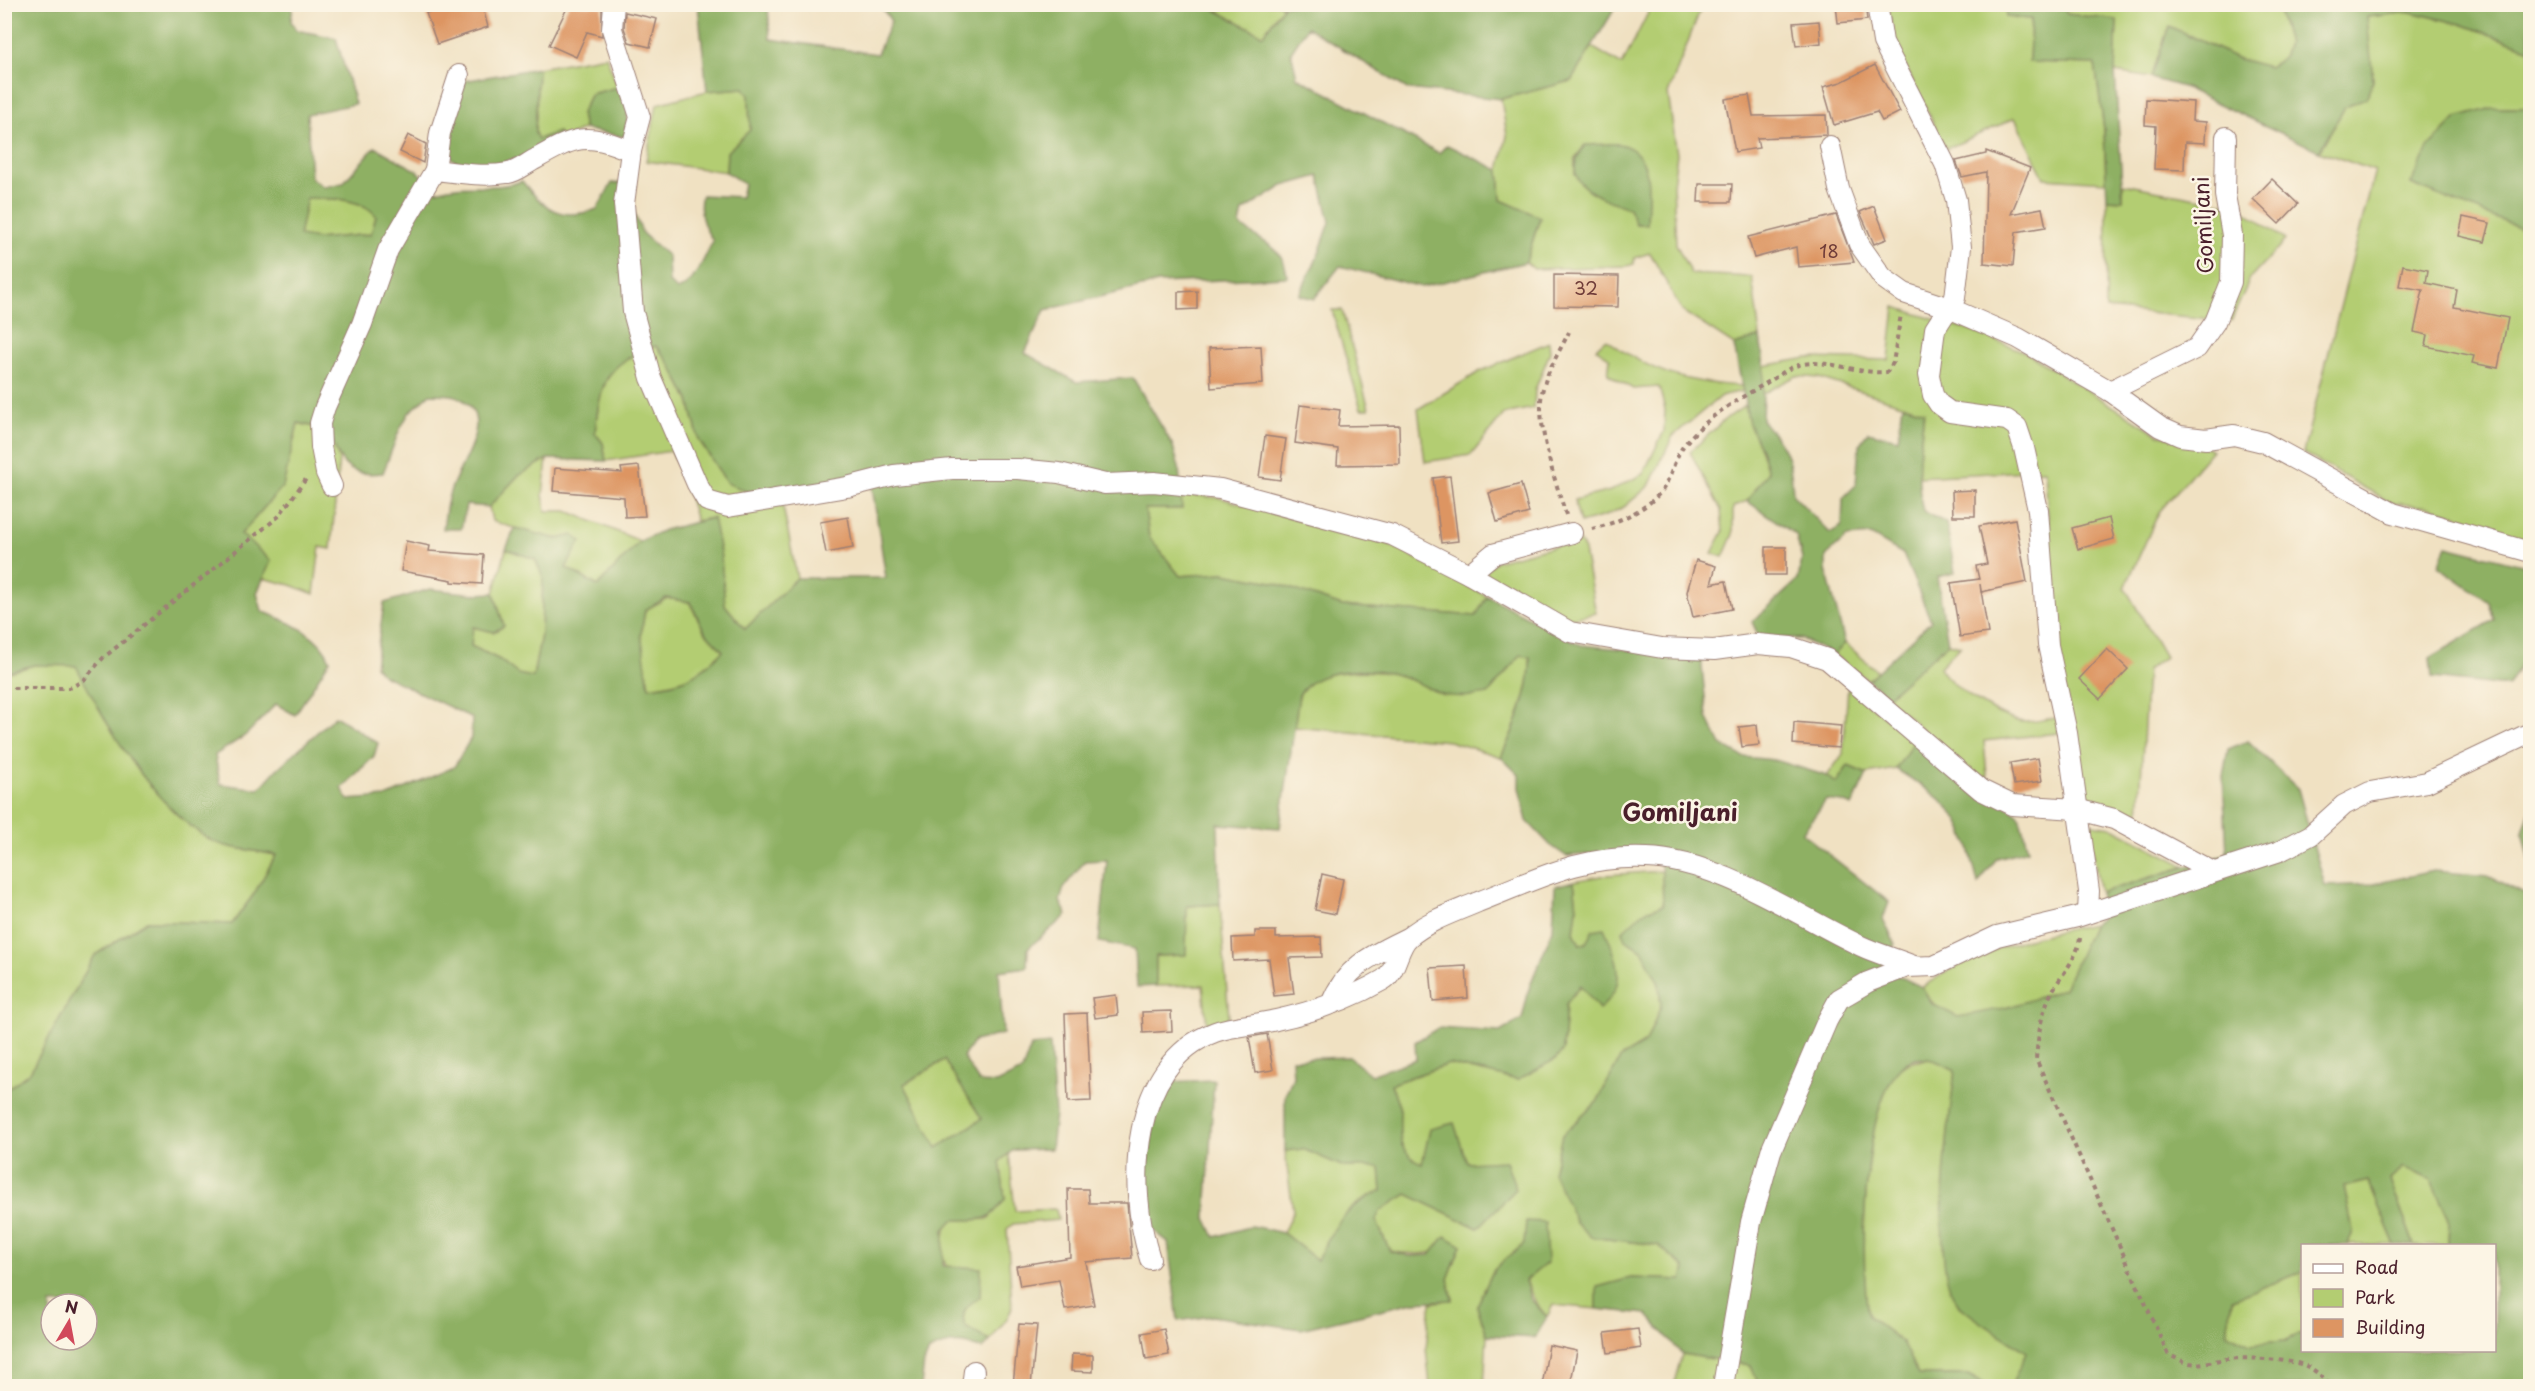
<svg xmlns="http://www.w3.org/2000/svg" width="2535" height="1391" viewBox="0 0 2535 1391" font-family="'Playpen Sans',sans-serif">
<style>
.green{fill:#b3cd72;stroke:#7e764e;stroke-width:1.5;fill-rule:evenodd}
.forest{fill:#8eb064;stroke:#6c6848;stroke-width:1.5;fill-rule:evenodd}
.building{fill:#dd9562}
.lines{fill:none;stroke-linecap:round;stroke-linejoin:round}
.minor-casing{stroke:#9d8076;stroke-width:22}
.path{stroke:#9d8076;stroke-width:4;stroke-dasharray:4.5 4.5;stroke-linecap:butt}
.minor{stroke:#fff;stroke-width:20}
.labels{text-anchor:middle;stroke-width:5;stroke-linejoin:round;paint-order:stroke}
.number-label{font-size:18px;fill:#6f3c39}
.street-label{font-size:21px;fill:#4a1f2b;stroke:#fcf5e5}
.quarter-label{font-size:24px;font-weight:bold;fill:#4a1f2b;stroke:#fcf5e5}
</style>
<rect width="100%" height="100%" fill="#fcf5e5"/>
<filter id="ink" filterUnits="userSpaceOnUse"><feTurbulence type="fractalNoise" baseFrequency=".0167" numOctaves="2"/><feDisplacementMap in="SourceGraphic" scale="12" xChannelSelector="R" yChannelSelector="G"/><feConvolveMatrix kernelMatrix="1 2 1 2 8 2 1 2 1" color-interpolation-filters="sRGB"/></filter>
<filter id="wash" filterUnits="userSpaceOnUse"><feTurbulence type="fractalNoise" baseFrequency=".008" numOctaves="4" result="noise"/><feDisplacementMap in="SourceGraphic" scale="24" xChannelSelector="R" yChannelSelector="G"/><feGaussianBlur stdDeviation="1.35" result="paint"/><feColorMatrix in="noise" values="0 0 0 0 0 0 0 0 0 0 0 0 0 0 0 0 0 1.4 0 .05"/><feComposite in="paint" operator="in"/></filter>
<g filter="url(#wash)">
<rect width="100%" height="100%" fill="#f0e1c2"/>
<!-- green -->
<g class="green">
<polygon points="1280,4 1283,6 1263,35 1206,5"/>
<path d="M1652,5H1702L1668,94L1677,154L1673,184L1676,244L1691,274L1752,277L1760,337L1734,345L1682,311L1650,253L1634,258V264L1627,266L1534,269L1526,262L1540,218L1501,200L1499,170L1507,136L1501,99L1571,81L1592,47L1622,65ZM1585,145L1647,224H1636L1629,208L1575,174V159Z"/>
<polygon points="1888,5 2007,5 2006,17 2031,19 2029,62 2095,64 2104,129 2106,182 2044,178 2015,118 1946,149 1895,45"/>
<polygon points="2063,5 2277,5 2288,43 2283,58 2269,68 2239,59 2169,26 2151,78 2115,72 2117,20 2066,14"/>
<polygon points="2411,12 2461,24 2530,49 2530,108 2492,108 2411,183 2525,230 2530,229 2530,544 2485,524 2430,507 2391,503 2303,453 2375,171 2319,151 2345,107 2367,97 2373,81 2366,17"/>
<polygon points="606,56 618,87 591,94 581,113 584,129 561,139 537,140 535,133 538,68"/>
<polygon points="744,88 749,95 750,130 727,152 726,172 646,161 657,104 707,91"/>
<polygon points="2123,184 2238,206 2285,240 2250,279 2231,321 2106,309 2107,199 2123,200"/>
<path d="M306,198C328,199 363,197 377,216L371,234L317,239L299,237Z"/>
<polygon points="1895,307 1974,332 2025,352 2158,434 2205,446 2212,450 2159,512 2125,588 2165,657 2147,670 2139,817 2084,801 2056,645 2045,470 1917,477 1924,411 1819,378 1796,376 1762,394 1764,366 1808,358 1889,360"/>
<polygon points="1332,310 1342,310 1369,409 1361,409"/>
<path d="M1606,339C1650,373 1687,383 1742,386L1743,391L1721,396L1673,436L1649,486L1624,507L1605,516L1580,523L1574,500L1610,491L1643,474L1664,431L1665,409L1659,387L1633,389L1608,374L1610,359L1596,348Z"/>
<polygon points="1549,342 1550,352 1535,390 1534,408 1504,414 1471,455 1425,462 1418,409 1479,372"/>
<path d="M656,346L670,364L689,401L699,440L727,483L755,495L780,491L797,578L745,629L725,605L712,518L696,521L680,468L671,451L606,461L603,443L595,433C598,404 601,377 625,358C633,352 647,349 656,346Z"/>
<path d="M1745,406C1750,429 1762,449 1768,472L1747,501L1733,507V534L1723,557L1712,553L1723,532L1721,510L1690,452L1724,420Z"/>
<polygon points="298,423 328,430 339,459 331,549 320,547 314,594 291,585 262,578 271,561 241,534 283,486"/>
<polygon points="547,459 543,495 546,511 567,511 640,541 598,586 566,568 580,541 539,536 492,521 489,507 518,476"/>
<polygon points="1181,494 1220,498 1389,544 1487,596 1476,616 1342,606 1272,582 1224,573 1180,576 1149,537 1145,509 1182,509"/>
<polygon points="1577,540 1583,546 1596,613 1564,620 1485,578 1487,569 1496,561"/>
<polygon points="506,549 535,559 543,577 541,635 533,677 518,675 500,660 471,646 472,627 494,632 504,626 494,593"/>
<path d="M667,598L689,602L705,632L723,651C696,677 685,683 648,687L641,634L645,610Z"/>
<polygon points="1845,643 1877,671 1868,680 1834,655"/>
<path d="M1948,643L1960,646L1940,667C1950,687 2002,720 2024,722C2034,722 2046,719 2057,718L2059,733L1984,741L1988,788L1888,699V696Z"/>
<path d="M1521,655L1530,657C1532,690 1515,727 1501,757L1449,741L1294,727C1296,714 1296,697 1304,687C1318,668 1380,669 1401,676C1415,681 1429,688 1443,695Z"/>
<path d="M34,665H76C107,726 150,803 209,839C223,848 258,851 276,855L254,894L232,924L147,921L95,955L30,1072L5,1091V673Z"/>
<polygon points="1848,687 1914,741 1896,769 1867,774 1848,766 1836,783 1827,776 1843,754"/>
<polygon points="2088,823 2111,827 2186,866 2100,893"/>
<path d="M1662,871L1663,905L1643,912L1632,944L1642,949L1659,984L1661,1006L1646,1042L1621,1057L1597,1102L1562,1135L1591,1237L1658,1245L1685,1268L1682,1280L1631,1278L1598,1287L1597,1309L1553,1305L1547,1317C1524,1290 1525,1278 1524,1244L1494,1269L1477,1306L1487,1335L1484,1386H1430L1426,1348L1431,1303L1453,1299L1448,1279L1461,1245C1435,1253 1417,1257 1390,1251L1376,1220L1380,1210L1407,1194L1478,1228L1467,1163L1422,1165L1407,1156L1398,1136L1400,1109L1391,1084L1449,1064L1518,1080L1563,1049L1566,1004L1581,985L1599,1008L1586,943L1580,945L1574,932L1577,909L1574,881L1606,875Z"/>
<polygon points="1220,904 1229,1018 1207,1027 1203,985 1156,986 1156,956 1185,955 1187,906"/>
<path d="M2093,924L2064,989C2033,999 1992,1015 1960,1017C1943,1018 1929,1000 1922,987C1981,948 2025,938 2093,924Z"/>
<path d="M1934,1059L1955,1070L1946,1153L1958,1305L2028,1352L2011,1386L1986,1385L1968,1375H1918L1902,1342L1868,1316C1867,1305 1864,1292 1863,1280C1861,1240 1868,1109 1891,1078C1902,1062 1916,1060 1934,1059Z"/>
<polygon points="945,1060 982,1119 937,1149 904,1084"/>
<path d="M1303,1149L1344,1167L1380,1166L1382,1191C1348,1202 1332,1230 1317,1260L1283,1233L1293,1211L1285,1151Z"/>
<path d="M1009,1154L1015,1211L1056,1209L1058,1220L1013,1224L1007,1229L1012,1307L1008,1317L990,1341L965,1327L962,1317L967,1305C951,1279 929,1248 952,1220L988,1219L1005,1199L1000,1161Z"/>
<polygon points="2404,1167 2431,1180 2449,1219 2448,1245 2414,1245 2390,1180"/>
<polygon points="2368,1181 2395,1245 2348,1245 2353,1231 2344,1187"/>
<polygon points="2302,1272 2302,1333 2285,1341 2250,1344 2227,1333 2232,1299"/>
<polygon points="1682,1354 1751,1365 1759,1386 1673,1386"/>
</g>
<!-- forest -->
<g class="forest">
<path d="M5,5H293L291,21L296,30L336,38L355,104L307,114L311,178L324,187L343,183L375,147L416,170L437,191C466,181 493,192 522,181C544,209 561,222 597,209L612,183H621L643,234L668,256L669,282L677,290C695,284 704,258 713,241C704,228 697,212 702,195L741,197L744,184L726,172L727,152L750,130L749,95L744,88L707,91L698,5H768L770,39L877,54L891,21L880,5H1206L1263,35L1283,7L1280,5H1617L1571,81L1501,99L1407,89L1307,27L1291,52L1297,77L1439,153L1447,145L1499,170L1501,200L1540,217L1526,262L1422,287L1340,266L1314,299L1299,295L1318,256L1330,222L1319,176L1283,186L1243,211L1240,225C1262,244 1285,245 1287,277L1158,283L1045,310L1025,353L1076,382L1133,378L1172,444L1179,467L1182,509H1145L1149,537L1180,576L1224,573L1272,582L1342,606L1476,616L1487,596L1581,645L1701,657L1707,717L1721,745L1743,757L1775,760L1827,776L1836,783L1848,766L1867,774L1852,806L1842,802L1826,800L1802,833L1889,902L1883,919L1895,944L1882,968L1922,987L1932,1004L1958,1017L2009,1007L2064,989L2093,924L2102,918L2100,893L2227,854L2223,776L2228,749L2248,741L2298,789L2325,886L2374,884L2433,871L2488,876L2530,897V1386H2011L2027,1352C2008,1339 1975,1321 1959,1305C1927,1273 1950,1116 1955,1070C1942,1063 1923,1053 1908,1062C1859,1092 1861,1264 1868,1316L1902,1342L1918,1375H1968L1986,1385L1997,1386L1829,1384L1822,1386H1759L1751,1365L1682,1354L1647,1314L1597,1309V1287L1631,1278L1682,1280L1685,1268L1658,1245L1591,1237L1576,1223L1553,1173L1562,1135L1597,1102L1621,1057L1646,1042L1661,1006L1659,984L1642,950L1625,940L1623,931L1643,912L1663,905L1662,871L1657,849L1566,856L1550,845L1527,821L1519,788V775L1501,757C1515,728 1532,690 1530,657L1521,655L1488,694C1473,696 1461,698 1446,695C1429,691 1415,679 1398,675C1369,668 1316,666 1299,695L1280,828L1218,824L1220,904L1187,906L1186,955L1156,956V986L1137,987L1135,949L1099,942L1107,860L1085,861L1064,887L1060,901L1067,915L1028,948L1027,967L999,971L1003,1034L974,1041L963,1057L979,1082L997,1083L1022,1071L1031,1046L1050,1044L1055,1114L1051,1149L1013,1150L1000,1161L1005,1199C987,1225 982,1219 953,1220L944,1230L943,1266L981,1268L980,1297C967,1305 960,1311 965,1327L990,1341L983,1349C962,1342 950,1341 929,1351L924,1363L921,1386H5V1091L30,1072L95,955L147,921L232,924L254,894L276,855C257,850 224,849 209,839C150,803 107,726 76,666L34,665L5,673ZM307,198C328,199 363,197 376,216L371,234L317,239L299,236ZM656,346L670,364L689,400L699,440L727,483L755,495L870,474L886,578H797L745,629L725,605L721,557L713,518L664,530L640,541L598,586L566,568L581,541L573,535L557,539L515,528L506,549L535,559L543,577L541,635L533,677L518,674L500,660L471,646L473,627L494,632L504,626L494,593L475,594L430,589L384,603L375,666L383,675L472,718L471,738L454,767L386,797L348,800L342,788L374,756L378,743L335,716L276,770L259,789L220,784L215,755L246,735L276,704L295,715L330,660C319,632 288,622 262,611L257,593L271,561L241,534L283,486L298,423L328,430C340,462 345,478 383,473L399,431L409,413L430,394C438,395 451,393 458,397C499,418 458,465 450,492C446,503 445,517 443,529H461L466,505L489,507L518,476L547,459L606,461L603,443L595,433C600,381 605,364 656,346ZM666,598L690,602L705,632L723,651C696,677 685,683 649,687L641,634L645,610ZM944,1060L982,1119L937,1148L904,1084ZM2404,1167L2431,1180L2449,1219L2448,1245L2494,1246V1350H2302V1333L2285,1341L2250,1344L2227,1333L2232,1299L2302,1272V1246L2348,1245L2353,1231L2344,1187L2368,1181L2395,1245H2414L2390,1180ZM51,1304H87V1340H51Z"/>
<polygon points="2063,5 2067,14 2117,20 2115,72 2123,200 2107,199 2104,129 2095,64 2029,62 2031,19 2006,17 2007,5"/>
<polygon points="2277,5 2530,5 2530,49 2461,24 2411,12 2367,17 2373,81 2367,97 2345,107 2319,151 2183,87 2151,78 2169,26 2239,59 2269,67 2283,58 2288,43"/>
<path d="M538,68L535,133L538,139L558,132L561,139C531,154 504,168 470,165C459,164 449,161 447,148C446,127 458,101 464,81Z"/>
<polygon points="618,87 628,111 625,137 584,129 581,113 591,94"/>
<polygon points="2492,108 2530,108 2530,229 2525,230 2411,184 2428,148 2457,118"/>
<path d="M1585,145C1596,145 1613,142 1623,145C1655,155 1648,198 1647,224H1636L1629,208C1598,197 1555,183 1585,145Z"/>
<path d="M1760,337L1764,366L1762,420C1787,450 1791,456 1793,495L1830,533L1842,526L1843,498L1856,485L1859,445L1868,432L1898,439L1903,405L1924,411C1920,445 1915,477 1923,511L1946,523L1955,573L1937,577L1948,643L1888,696L1868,680L1931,621L1903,554L1871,535L1847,537L1826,556V570L1845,643L1834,655L1802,639L1759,637L1752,622L1798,580L1802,559L1796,535L1747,501L1768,472L1762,452L1749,424L1734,345Z"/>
<polygon points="2447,546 2530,567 2530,648 2508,686 2432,678 2430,658 2494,620 2489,602 2438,566"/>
<path d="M1914,741L2019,815L2028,850L1997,858L1978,884C1961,811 1958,809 1896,769Z"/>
<polygon points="2530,811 2530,861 2523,832"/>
<path d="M1574,881L1577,909L1574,932L1580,945L1586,943L1593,930L1604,928C1617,959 1630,985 1599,1009L1580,985L1566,1004L1563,1050L1556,1059L1518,1080L1449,1064L1391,1084C1394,1093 1399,1103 1400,1112C1400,1139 1396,1150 1422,1164L1430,1129L1454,1123L1467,1163L1506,1161L1516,1189L1478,1228L1407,1194L1380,1211L1376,1220L1390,1251L1410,1256L1430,1255L1445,1236L1461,1245L1448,1279L1453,1300L1413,1302L1301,1329L1212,1316L1178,1321L1168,1242L1148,1226L1144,1192L1152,1134L1166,1082L1214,1080L1206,1218L1215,1237L1252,1226L1283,1233L1317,1260C1333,1228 1347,1203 1382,1191L1380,1167H1344L1303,1149L1285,1151V1095L1293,1077L1292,1059L1349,1057L1371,1075L1416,1059L1415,1042L1438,1028L1500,1032L1522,1019L1530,985L1553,929L1555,886Z"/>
<polygon points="1526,1221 1545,1222 1547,1263 1525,1281 1531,1299 1547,1317 1535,1338 1487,1335 1477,1306 1494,1269 1524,1244"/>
</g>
<g id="blocks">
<!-- building -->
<g class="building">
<polygon points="451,4 482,4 488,27 437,44 426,13"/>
<polygon points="569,4 602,7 602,36 587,32 576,57 549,45"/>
<polygon points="1836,4 1865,4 1867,20 1838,23"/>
<polygon points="625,12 657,19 650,47 629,42 624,28"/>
<polygon points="1819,21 1821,43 1796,46 1793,23"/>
<polygon points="1875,65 1900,112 1882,121 1877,112 1834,125 1823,87 1841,82"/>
<polygon points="1749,95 1753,116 1826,115 1827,135 1757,138 1759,148 1735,152 1725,99"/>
<polygon points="2146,99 2193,102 2192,121 2206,122 2205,143 2185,142 2184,170 2154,169 2156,126 2145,125"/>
<polygon points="408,135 426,144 423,163 400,152"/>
<polygon points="1986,151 2030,168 2011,214 2042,208 2046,227 2016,232 2013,266 1984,263 1986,172 1962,177 1956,161 1986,154"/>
<polygon points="2272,179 2298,204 2279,224 2253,199"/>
<polygon points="1699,184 1732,184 1731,202 1698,202"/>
<polygon points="1874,206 1887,239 1874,244 1860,212"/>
<polygon points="1836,215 1854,262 1798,267 1796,247 1754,258 1748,237"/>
<polygon points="2463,217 2490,223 2485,242 2459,236"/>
<polygon points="2403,265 2428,270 2426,283 2457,290 2454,307 2508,318 2498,368 2472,363 2474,356 2426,346 2428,335 2414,332 2423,290 2399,286"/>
<polygon points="1554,275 1619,276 1618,307 1554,306"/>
<polygon points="1197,291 1197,309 1178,310 1178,292"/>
<polygon points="1261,346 1263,384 1211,388 1209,348"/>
<polygon points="1300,405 1340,410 1338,426 1399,425 1400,464 1337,465 1338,449 1295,443"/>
<polygon points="1265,436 1286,439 1280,480 1259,477"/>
<polygon points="639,466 645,516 625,517 624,497 553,491 555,468 622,473 621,468"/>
<polygon points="1450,476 1458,541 1441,543 1433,478"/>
<polygon points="1521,484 1529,513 1497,522 1489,493"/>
<polygon points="1975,490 1975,516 1953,516 1952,491"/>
<polygon points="848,517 853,548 826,553 820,522"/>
<polygon points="2109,518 2114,539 2078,549 2072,528"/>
<polygon points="2015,519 2027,582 1981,592 1980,584 1988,633 1960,637 1951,583 1979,579 1976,566 1987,564 1979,526"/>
<polygon points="406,541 430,546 429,551 484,555 482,584 452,582 452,580 401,571"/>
<rect x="1766" y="547" width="20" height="28"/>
<polygon points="1696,560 1716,566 1711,584 1726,581 1732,609 1693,617 1687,592"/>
<polygon points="2107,649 2128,669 2100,699 2079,679"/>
<polygon points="1794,722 1841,726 1839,748 1793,744"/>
<polygon points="1757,725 1759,745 1742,747 1739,727"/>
<polygon points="2038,758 2042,781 2014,785 2010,763"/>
<polygon points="1322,874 1343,879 1336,914 1315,910"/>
<polygon points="1255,931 1276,931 1276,938 1321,937 1322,957 1289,958 1294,994 1274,996 1269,959 1233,961 1232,938 1255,937"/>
<polygon points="1466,966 1468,998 1433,1001 1430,968"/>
<polygon points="1116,995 1118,1015 1095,1018 1092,998"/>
<polygon points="1171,1011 1172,1031 1143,1033 1142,1012"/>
<polygon points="1087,1013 1091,1101 1068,1102 1065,1014"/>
<polygon points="1267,1034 1273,1070 1255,1073 1249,1037"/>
<polygon points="1068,1189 1088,1189 1089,1203 1127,1203 1132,1258 1086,1262 1094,1305 1065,1310 1059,1280 1020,1286 1016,1266 1070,1257"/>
<polygon points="1019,1324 1037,1325 1031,1386 1013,1386"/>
<polygon points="1164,1329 1169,1355 1146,1359 1142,1333"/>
<polygon points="1638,1329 1641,1348 1608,1353 1605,1333"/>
<polygon points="1549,1345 1577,1351 1570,1386 1542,1386"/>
<polygon points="1072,1354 1093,1355 1093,1372 1071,1371"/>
</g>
</g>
</g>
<g filter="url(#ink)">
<use href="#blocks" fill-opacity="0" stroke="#9d8076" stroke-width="1.5"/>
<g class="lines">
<!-- minor casing -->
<g class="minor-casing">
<g id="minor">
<polyline points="1877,4 1883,42 1945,164 1956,200 1961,247 1955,298 1935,329 1929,375 1933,395 1939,404 1950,412 2007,420 2017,427 2024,448 2038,510 2048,645 2067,733 2089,891 2088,913"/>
<polyline points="1830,146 1839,189 1859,244 1883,278 1904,293 1949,308 2018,338 2110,391 2160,427 2180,436 2206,439 2234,435 2263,442 2393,513 2530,552"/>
<polyline points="631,151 624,204 633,312 651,378 697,484 707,501 728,507 847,487 894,475 952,469 1018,469 1059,473 1105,484 1154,482 1220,489 1392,535 1469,574 1570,632 1662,648 1714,650 1758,644 1791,647 1827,659 1981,790 2012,805 2076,809 2114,819 2213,872"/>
<polyline points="435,170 440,133 459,75"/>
<polyline points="2110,391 2197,348 2215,322 2231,282 2232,235 2225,195 2226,137"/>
<path d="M332,486L326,473L321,447L320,423L325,407L362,324L388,250L435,170C459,173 484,177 508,173C516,172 525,165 532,161C575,137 584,131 631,151L640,117L612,29L614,4"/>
<polyline points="1469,574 1493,554 1572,533"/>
<path d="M1331,1004C1346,966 1372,955 1407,938"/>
<path d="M1150,1259C1126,1185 1130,1064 1215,1032C1234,1025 1257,1025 1276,1020C1313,1012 1350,999 1383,980C1397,972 1397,947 1409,937C1429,920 1455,912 1478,902C1538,879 1579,855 1647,858C1719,860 1797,916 1861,946C1878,954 1897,959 1914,966"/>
<polyline points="972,1386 974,1371"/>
<polyline points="1723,1386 1751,1222 1771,1151 1827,1021 1839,999 1868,982 1907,967 1934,966 1997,936 2077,917 2280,851 2311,835 2344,805 2370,792 2427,782 2530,733"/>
</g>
</g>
<!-- path -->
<g class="path">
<path d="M1566,515C1555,479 1540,439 1541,401C1542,378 1559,353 1569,332"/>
<path d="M1592,529C1616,523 1648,510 1663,489C1671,477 1674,460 1682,448C1704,417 1741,398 1773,379C1780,375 1788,368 1796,366C1824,356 1858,375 1887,372L1893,363L1901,314"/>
<polyline points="4,688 69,688 83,681 103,658 278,517 306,479"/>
<path d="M2080,938C2078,958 2061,975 2052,992C2041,1012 2038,1037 2036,1059L2168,1354C2194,1369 2199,1363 2226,1359C2243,1357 2291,1359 2306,1366C2316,1370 2323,1378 2331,1386"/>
</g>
<!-- minor -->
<use href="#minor" class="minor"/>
</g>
</g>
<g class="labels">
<!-- number labels -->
<g class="number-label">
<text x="1829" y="258">18</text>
<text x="1586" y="295">32</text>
</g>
<!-- street labels -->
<g class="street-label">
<text transform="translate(2204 225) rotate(-93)" y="7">Gomiljani</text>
</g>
<!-- quarter labels -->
<g class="quarter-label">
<text x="1680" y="821">Gomiljani</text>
</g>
</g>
<!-- margin -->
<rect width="2535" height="1391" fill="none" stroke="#fcf5e5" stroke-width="24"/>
<!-- legend -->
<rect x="2301" y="1244" width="195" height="108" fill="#fcf5e5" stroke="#b59f9b" stroke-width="1.5"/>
<rect x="2313" y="1264" width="30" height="9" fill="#ffffff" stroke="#b59f9b" stroke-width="1.5"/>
<text x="2355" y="1274" font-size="18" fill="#4a1f2b">Road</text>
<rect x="2313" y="1289" width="30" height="18" fill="#b3cd72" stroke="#b59f9b" stroke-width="1.5"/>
<text x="2355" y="1304" font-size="18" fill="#4a1f2b">Park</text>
<rect x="2313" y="1319" width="30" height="18" fill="#dd9562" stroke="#b59f9b" stroke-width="1.5"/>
<text x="2355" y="1334" font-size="18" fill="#4a1f2b">Building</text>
<!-- north arrow -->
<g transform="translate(69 1322) rotate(10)"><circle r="28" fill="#fcf5e5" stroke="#b59f9b" stroke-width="1.5"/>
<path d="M0-4.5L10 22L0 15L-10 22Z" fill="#d1495b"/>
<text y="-9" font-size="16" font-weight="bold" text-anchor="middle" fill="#4a1f2b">N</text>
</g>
</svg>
